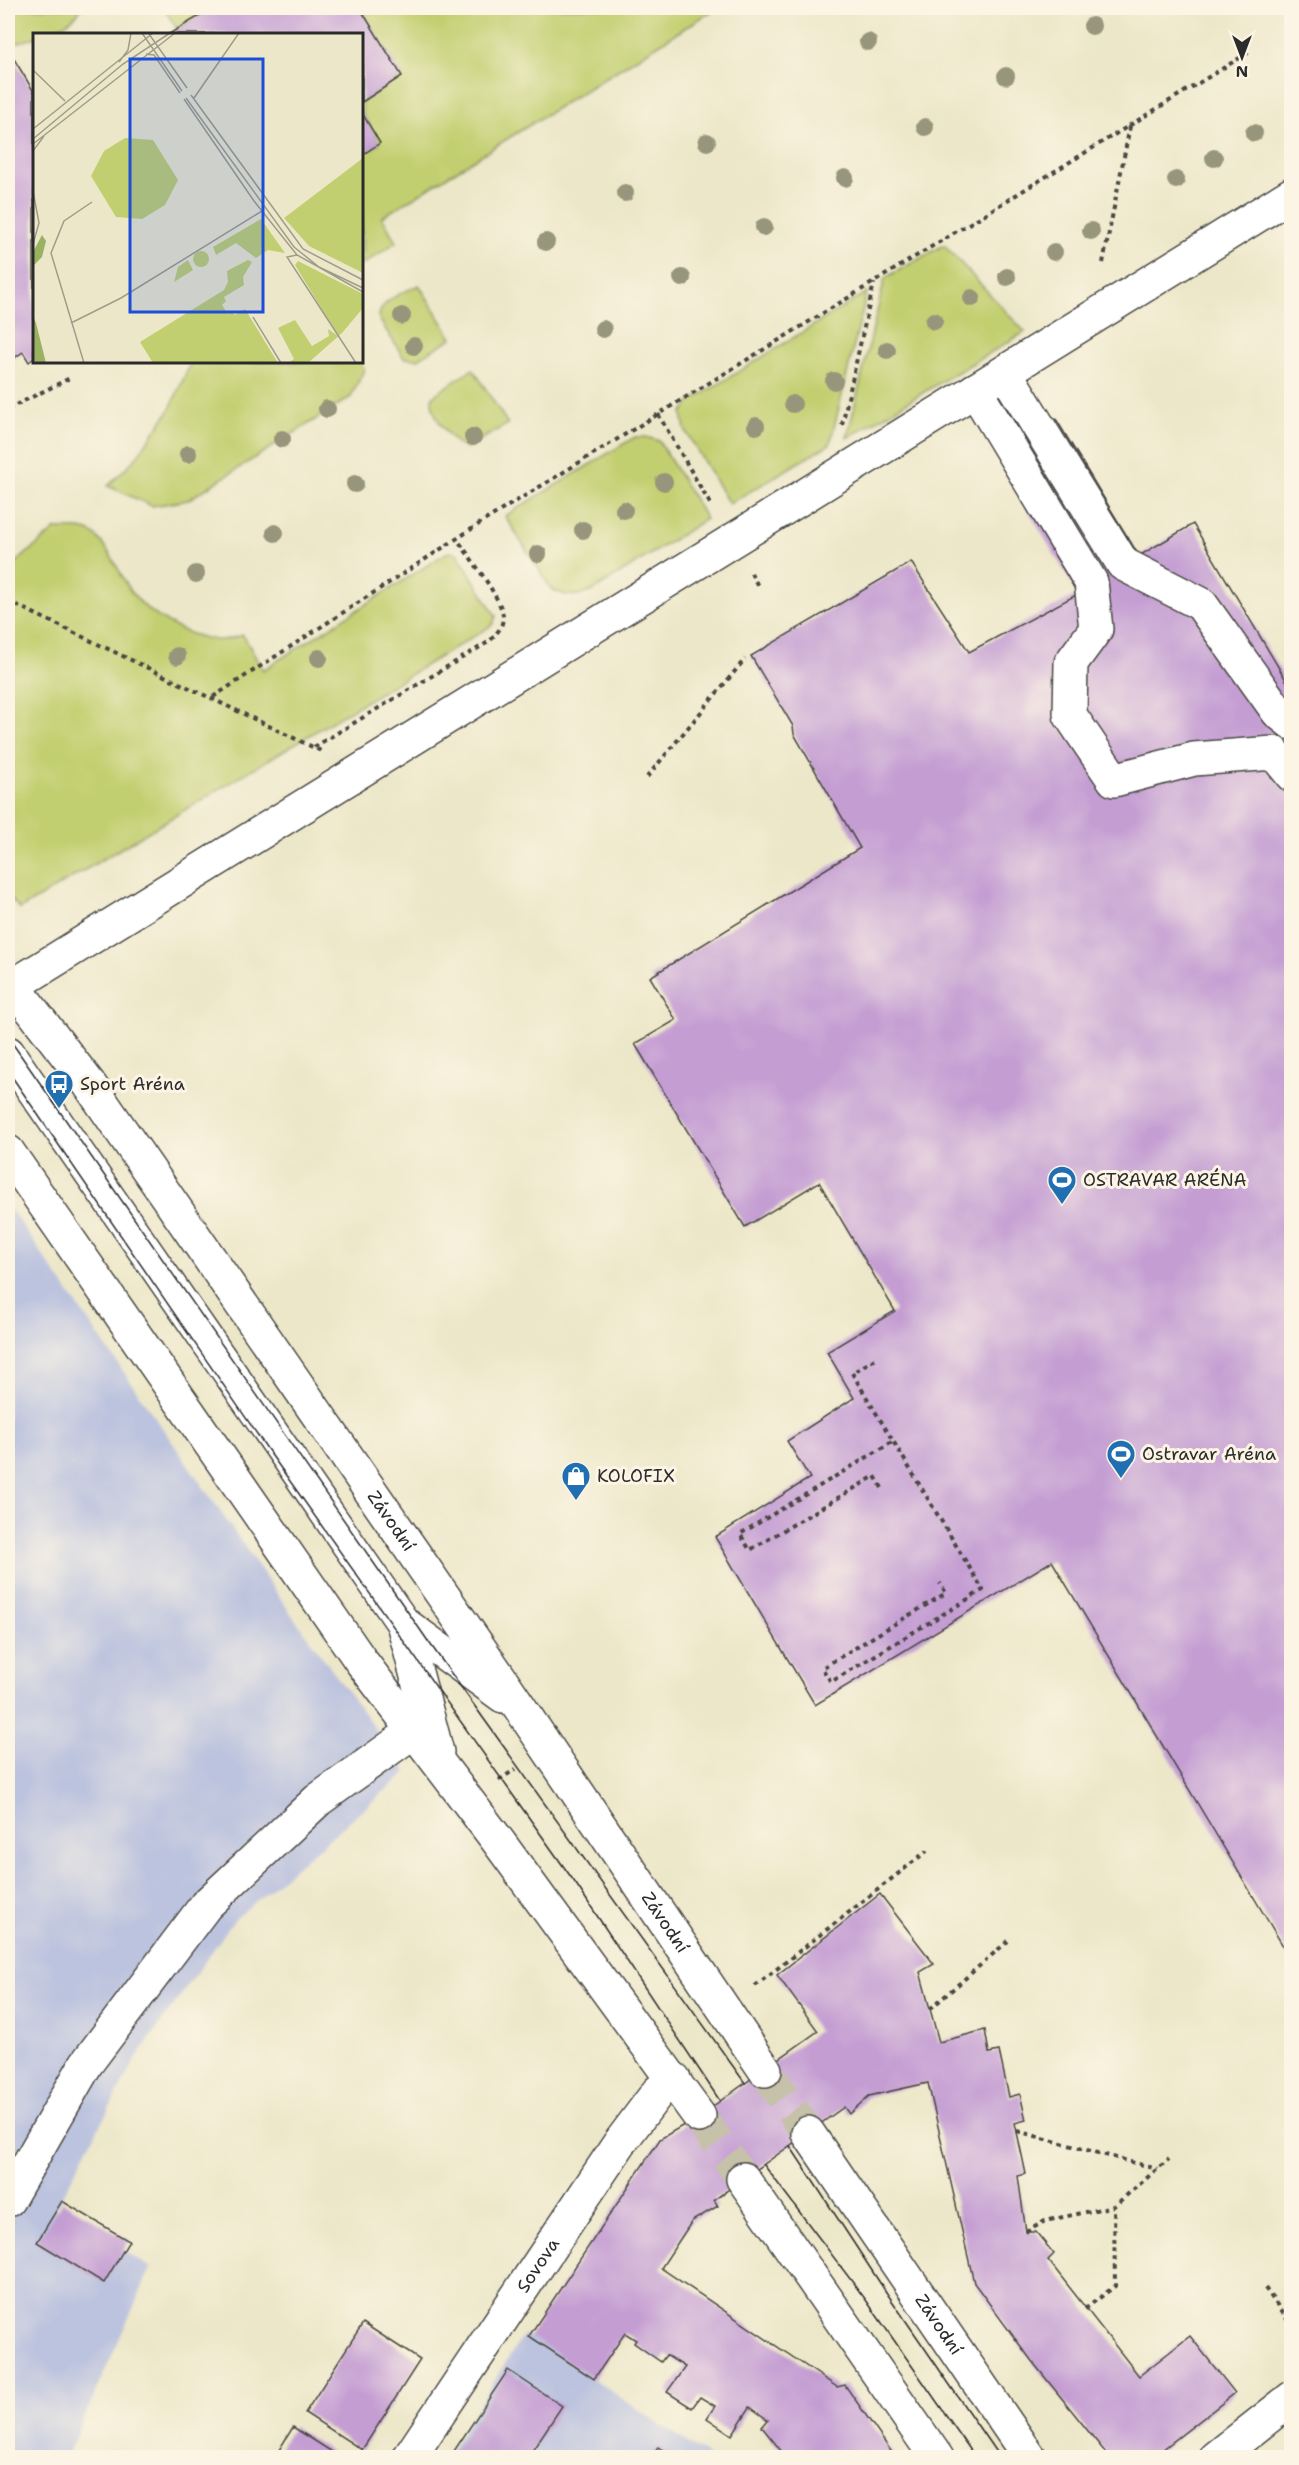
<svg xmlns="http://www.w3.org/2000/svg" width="1299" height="2465" viewBox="0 0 1299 2465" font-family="'Shantell Sans',sans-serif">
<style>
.industrial{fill:#bcc3de}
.green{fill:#c2cf70;stroke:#767d4e;stroke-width:1.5}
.building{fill:#c49ed3}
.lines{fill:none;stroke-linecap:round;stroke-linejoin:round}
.minor-tunnel{stroke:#c6c1a9;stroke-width:33;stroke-dasharray:33 16;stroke-linecap:butt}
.minor-casing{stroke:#484743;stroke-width:36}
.path{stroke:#484743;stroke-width:4;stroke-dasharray:4.5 4.5;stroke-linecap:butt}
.minor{stroke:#fff;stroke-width:33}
.tram{stroke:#2b2b2b;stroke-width:1.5}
.tree{fill:#97967b}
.labels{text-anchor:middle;stroke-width:6;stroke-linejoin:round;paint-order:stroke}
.poi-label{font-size:18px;fill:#2b2b2b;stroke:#fcf5e5;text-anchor:start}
.street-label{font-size:18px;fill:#2b2b2b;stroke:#fcf5e5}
.inset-road{fill:none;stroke:#9f9c8a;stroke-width:1.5}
.view{fill:#1d4ed8;fill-opacity:0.15;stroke:#1d4ed8;stroke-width:3}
.inset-edge{fill:none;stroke:#2b2b2b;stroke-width:3}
</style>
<rect width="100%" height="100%" fill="#fcf5e5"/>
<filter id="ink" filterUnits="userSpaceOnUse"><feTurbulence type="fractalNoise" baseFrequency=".0167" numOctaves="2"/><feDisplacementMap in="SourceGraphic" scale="12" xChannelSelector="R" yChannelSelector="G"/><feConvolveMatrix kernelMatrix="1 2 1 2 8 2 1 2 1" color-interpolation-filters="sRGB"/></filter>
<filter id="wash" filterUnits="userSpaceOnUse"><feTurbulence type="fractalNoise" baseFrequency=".008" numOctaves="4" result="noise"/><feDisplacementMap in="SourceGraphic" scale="24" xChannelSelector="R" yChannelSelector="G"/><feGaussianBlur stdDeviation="1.35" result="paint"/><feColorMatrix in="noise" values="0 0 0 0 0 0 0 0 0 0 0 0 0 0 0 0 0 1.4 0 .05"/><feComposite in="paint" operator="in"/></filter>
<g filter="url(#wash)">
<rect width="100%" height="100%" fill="#ede7c9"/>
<!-- industrial -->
<g class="industrial">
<polygon points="8,1205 294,1618 407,1772 235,1919 137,2057 55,2209 151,2268 66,2458 8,2457"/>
<polygon points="523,2335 529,2336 709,2457 446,2458"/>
</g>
<!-- green -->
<g class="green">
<path d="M8,8H82C66,31 33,37 8,46Z"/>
<polygon points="164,8 213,8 177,29"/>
<polygon points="360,8 717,8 382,217 396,242 362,265 362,155 380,143 362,113 362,102 402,76"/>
<polygon points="944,245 1025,332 847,438 885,278"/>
<path d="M419,285L452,338L418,359L404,358L379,319C378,300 405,292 419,285Z"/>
<polygon points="867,292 830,444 729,504 685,430 682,413 691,401"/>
<polygon points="191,362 361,362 364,370 351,397 188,500 152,506 108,486 136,458 169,411"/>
<path d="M473,369L508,424L466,448C451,444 428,411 433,396Z"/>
<path d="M635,437H646L659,441L706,519L591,592C574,597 566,597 551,589L505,516Z"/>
<path d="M56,529C67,529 81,527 92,533C107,543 120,574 130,590C147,615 186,636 216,640C225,641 234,638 243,635L263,670L448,552L457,553L496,616L493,624L486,629L20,909L11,899H8V569Z"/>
</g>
<g id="blocks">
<!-- building -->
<g class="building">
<polygon points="213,8 360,8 402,76 362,102 362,34 169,34"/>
<polygon points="8,49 34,92 34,358 29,362 23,352 8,362"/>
<polygon points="362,113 380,143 362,155"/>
<polygon points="1056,419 1139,556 1193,524 1292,690 1292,1961 1052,1561 815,1705 715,1537 810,1478 787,1441 854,1398 827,1352 895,1311 819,1182 745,1227 635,1044 676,1020 650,977 860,848 794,734 793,726 751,656 911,562 969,652 1078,594 995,455"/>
<polygon points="880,1894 934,1964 920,1972 939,2042 985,2030 989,2053 999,2051 1009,2097 1020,2094 1026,2120 1015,2123 1026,2174 1018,2176 1026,2232 1036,2232 1054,2254 1048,2260 1139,2376 1190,2336 1235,2393 1153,2457 1109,2457 1031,2360 974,2283 928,2083 869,2096 849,2114 844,2107 714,2200 718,2206 692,2221 661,2268 837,2387 845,2385 895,2457 786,2457 762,2427 768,2420 750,2407 732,2435 707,2418 715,2406 700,2397 692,2408 667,2392 685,2367 666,2355 661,2362 634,2343 636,2340 625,2333 594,2379 529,2336 660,2139 699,2116 818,2031 777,1975"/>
<polygon points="62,2201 129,2241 104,2283 37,2242"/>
<polygon points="363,2323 420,2360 362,2450 305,2413"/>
<polygon points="508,2370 562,2406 528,2457 450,2457"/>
<polygon points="293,2427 340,2457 291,2457 279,2450"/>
<polygon points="658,2447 673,2457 651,2457"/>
</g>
</g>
</g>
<g filter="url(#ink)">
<use href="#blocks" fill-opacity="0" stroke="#484743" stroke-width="1.5"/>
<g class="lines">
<!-- minor-tunnel -->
<g class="minor-tunnel">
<polyline points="765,2070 808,2133"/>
<polyline points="699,2116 743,2179"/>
</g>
<!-- minor casing -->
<g class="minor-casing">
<g id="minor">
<polyline points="1005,372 1123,564 1201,604 1278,712 1292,723"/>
<polyline points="975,390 1091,582 1096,629 1071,663 1070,715 1114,780 1194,759 1274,753 1292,775"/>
<path id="s1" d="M8,979L89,1084L500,1678L765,2070"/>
<polyline points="13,986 1292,194"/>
<polyline points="8,1053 403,1623 503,1696"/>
<polyline points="8,1152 361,1661 495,1837 699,2116"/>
<polyline points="403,1623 437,1752"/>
<path id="s2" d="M808,2133L1030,2458"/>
<polyline points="743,2179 937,2458"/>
<polyline points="8,2200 86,2064 206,1905 318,1800 414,1731"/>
<path id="s3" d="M409,2458L619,2144L658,2092L674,2079"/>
<polyline points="1216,2458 1292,2398"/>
</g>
</g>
<!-- path -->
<g class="path">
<polyline points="1103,263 1130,126"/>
<polyline points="8,409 72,377"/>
<polyline points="658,414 712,507"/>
<polyline points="842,425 874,283"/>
<polyline points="751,573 759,588"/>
<polyline points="8,601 321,751"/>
<polyline points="213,697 487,519 1251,51"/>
<path d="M314,747L490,641C496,634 503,627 503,617C503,600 468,555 457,539"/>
<polyline points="647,777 745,659"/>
<polyline points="875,1359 852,1373 983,1590 831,1682 822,1668 946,1593 940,1583"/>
<polyline points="882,1488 875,1476 750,1550 740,1534 894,1441"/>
<polyline points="499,1780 516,1769"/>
<polyline points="755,1986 927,1851"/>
<polyline points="930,2009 1008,1941"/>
<polyline points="1017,2131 1157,2169"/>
<polyline points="1026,2232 1045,2221 1114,2206 1169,2159"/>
<polyline points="1265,2288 1292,2326"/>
<polyline points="1085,2309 1115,2286 1114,2206"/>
</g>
<!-- minor -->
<use href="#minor" class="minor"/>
<!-- tram -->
<g class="tram">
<polyline points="8,1037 428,1641 745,2083"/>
<polyline points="8,1071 270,1453 576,1884 720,2101"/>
<polyline points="790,2146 884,2289 1000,2458"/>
<polyline points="764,2165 866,2300 976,2458"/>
</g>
</g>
<!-- trees -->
<g class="tree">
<circle cx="1092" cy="26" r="9"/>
<circle cx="868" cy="42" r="9"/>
<circle cx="1006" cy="76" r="9"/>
<circle cx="925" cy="127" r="9"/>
<circle cx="1254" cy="133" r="9"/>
<circle cx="707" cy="142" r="9"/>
<circle cx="1214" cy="158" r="9"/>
<circle cx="845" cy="178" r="9"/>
<circle cx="1176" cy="180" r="9"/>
<circle cx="625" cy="193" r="9"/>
<circle cx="764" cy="227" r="9"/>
<circle cx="1091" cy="231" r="9"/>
<circle cx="546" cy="242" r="9"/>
<circle cx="1054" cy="252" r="9"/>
<circle cx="1007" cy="277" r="9"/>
<circle cx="682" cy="278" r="9"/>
<circle cx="972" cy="298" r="9"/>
<circle cx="402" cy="316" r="9"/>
<circle cx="934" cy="321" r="9"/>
<circle cx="603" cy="329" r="9"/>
<circle cx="414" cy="346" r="9"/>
<circle cx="887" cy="350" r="9"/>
<circle cx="834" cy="381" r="9"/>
<circle cx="793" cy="404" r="9"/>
<circle cx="327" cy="409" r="9"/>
<circle cx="756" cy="426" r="9"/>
<circle cx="473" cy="437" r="9"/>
<circle cx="282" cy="439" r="9"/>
<circle cx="188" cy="454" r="9"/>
<circle cx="664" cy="482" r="9"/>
<circle cx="355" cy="484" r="9"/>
<circle cx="624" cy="510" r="9"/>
<circle cx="583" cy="530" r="9"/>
<circle cx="275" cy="533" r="9"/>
<circle cx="538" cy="554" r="9"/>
<circle cx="196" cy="574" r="9"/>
<circle cx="177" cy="656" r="9"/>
<circle cx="319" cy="658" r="9"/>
</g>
</g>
<!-- icons -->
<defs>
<g id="bus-pin" transform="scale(1.5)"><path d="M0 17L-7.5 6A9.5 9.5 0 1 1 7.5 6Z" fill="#1f6fb2" stroke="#fcf5e5"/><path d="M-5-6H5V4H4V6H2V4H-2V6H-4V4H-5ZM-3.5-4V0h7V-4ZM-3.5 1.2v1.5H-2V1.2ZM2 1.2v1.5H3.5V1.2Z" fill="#fff"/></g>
<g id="stadium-pin" transform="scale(1.5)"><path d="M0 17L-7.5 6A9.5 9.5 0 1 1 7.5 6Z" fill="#1f6fb2" stroke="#fcf5e5"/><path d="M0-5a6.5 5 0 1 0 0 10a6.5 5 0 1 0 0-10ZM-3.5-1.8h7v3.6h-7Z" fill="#fff"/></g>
<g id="shop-pin" transform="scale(1.5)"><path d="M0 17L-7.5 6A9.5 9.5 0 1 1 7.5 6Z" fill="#1f6fb2" stroke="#fcf5e5"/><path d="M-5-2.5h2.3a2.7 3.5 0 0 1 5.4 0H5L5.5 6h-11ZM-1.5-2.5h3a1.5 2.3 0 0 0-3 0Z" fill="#fff"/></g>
</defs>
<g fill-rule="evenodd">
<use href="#bus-pin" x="59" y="1084"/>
<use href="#stadium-pin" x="1062" y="1180"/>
<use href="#stadium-pin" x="1121" y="1454"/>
<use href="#shop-pin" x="576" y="1476"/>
</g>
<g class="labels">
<!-- poi labels -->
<g class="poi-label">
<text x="80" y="1090">Sport Aréna</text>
<text x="1083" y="1186">OSTRAVAR ARÉNA</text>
<text x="1142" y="1460">Ostravar Aréna</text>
<text x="597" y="1482">KOLOFIX</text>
</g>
<!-- street labels -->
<g class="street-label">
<text dy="6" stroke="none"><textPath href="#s1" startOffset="664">Závodní</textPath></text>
<text dy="6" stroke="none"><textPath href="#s1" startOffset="1150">Závodní</textPath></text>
<text dy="6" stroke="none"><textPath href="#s3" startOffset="232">Sovova</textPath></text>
<text dy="6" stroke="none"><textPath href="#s2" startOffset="232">Závodní</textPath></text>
</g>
</g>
<!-- overview -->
<g transform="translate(33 33)">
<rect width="330" height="330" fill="#ede7c9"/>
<path d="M92,105L120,107L145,147L132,172L109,186L83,184L58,143L71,118ZM330,125V240L276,213L251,185ZM228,186L252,220L235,217L223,225L203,210L183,222L180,214ZM160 226a8 8 0 1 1 16 0a8 8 0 1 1-16 0ZM155,227L160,237L141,249L145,234ZM215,227L219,229L210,244L211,252L191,264L193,268L189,272L195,281L199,278L202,282L212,276L245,330H120L107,309L191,257L195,249L194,238ZM265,228L330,261V275L309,300L275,330H255L261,326L245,295L249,293L262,287L279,313L296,303L295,296L305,303L262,232Z" fill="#c2cf70"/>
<path d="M9,202L13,208L9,224L0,233V219ZM0,283L3,290L13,330H2L0,324Z" fill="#99b262"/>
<path class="inset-road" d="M109,0L149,58M116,1L154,55M113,21L121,22L147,60M86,29L95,17L98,0M0,37L32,68M158,62L270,216L330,247M153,65L261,214L286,234L330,255M161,65L206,0M151,66L221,168L264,222L330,259M0,96L120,0M0,106L90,31L137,0M0,111L142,0M0,118L11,103M0,158L6,190L0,211M264,222L254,224L323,330M220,284L248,330M38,290L88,265L229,178M51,330L18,220L31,188L59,169"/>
<path class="view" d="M97,26H230V279H97Z"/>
<rect width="330" height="330" class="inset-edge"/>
</g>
<!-- margin -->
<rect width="1299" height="2465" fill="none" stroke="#fcf5e5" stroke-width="30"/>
<!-- north arrow -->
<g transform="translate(1242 57) rotate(180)" stroke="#fcf5e5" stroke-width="4.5" paint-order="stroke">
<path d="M0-4.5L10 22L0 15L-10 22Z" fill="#2b2b2b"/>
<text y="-9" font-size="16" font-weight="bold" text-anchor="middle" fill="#2b2b2b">N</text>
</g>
</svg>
